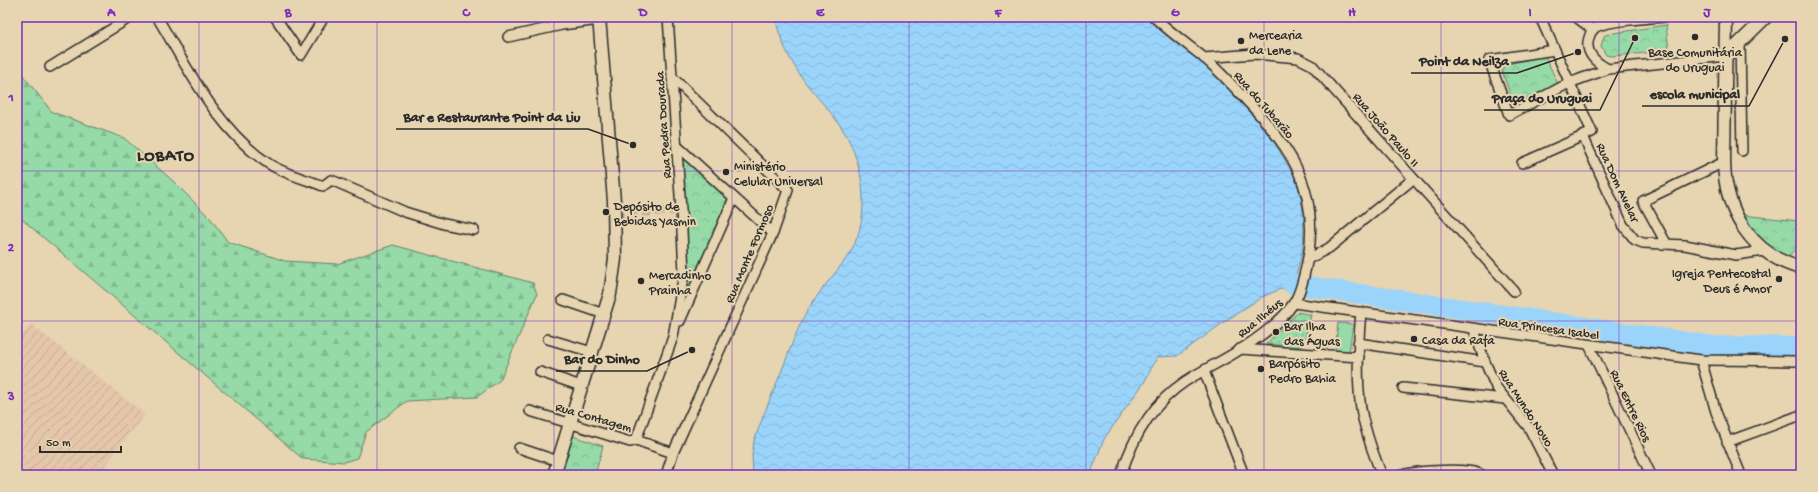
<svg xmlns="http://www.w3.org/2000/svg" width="1818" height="492" viewBox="0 0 1818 492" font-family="'Gochi Hand',sans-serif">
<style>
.industrial{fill:url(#industrial-furrows)}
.grass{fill:url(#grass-dots);stroke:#608269}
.forest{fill:url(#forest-firs);stroke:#608269}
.park{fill:url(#park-crowns);stroke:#608269}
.pitch{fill:#96daa7;stroke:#608269}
.water{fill:url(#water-waves);stroke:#6e90a8}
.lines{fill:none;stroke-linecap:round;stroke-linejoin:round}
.river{stroke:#9bd4fb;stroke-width:20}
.street-tunnel{stroke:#c1b296;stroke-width:9;stroke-dasharray:9 4.5;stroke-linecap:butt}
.street-casing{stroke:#2b2b2b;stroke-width:12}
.secondary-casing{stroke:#2b2b2b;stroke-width:15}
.street{stroke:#e7d4b1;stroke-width:9}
.secondary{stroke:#e7d4b1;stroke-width:12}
.grid{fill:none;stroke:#7b2cbf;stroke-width:1;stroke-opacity:0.55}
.poi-dot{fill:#2b2b2b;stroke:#e7d4b1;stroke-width:1.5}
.labels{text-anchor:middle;stroke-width:4;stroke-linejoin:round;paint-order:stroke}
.poi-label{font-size:13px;fill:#2b2b2b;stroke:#e7d4b1;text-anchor:start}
.street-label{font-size:13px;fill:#2b2b2b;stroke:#e7d4b1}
.district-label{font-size:17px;font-weight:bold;letter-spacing:1px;fill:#2b2b2b;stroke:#e7d4b1}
.leader{fill:none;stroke:#2b2b2b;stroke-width:1.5}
.callout-dot{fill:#2b2b2b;stroke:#e7d4b1;stroke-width:1.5}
.callout-label{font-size:14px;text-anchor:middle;font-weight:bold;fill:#2b2b2b;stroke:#e7d4b1;stroke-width:4;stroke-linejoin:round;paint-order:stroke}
.neatline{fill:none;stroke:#7b2cbf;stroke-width:1.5}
.grid-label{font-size:13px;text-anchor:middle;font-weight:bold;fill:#7b2cbf}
</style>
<defs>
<pattern id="industrial-furrows" width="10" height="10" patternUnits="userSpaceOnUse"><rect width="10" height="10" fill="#e4c6a9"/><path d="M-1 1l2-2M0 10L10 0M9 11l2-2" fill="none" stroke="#c4aa92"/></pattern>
<pattern id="grass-dots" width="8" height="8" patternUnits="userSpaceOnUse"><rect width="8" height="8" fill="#96daa7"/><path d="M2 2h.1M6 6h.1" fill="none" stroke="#81bb90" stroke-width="1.8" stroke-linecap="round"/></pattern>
<pattern id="forest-firs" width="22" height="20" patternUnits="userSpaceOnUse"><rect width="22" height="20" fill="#96daa7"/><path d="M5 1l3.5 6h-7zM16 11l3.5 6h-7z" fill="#81bb90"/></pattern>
<pattern id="park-crowns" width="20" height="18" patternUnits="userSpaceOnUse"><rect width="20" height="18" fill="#96daa7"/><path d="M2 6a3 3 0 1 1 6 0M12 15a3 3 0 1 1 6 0" fill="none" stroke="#81bb90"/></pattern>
<pattern id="water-waves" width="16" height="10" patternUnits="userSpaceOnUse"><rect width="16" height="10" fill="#9bd4fb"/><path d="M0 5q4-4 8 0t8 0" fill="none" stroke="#86b6d7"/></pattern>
</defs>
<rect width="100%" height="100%" fill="#e7d4b1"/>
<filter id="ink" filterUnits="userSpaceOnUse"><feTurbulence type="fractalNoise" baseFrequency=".025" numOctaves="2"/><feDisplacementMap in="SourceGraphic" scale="8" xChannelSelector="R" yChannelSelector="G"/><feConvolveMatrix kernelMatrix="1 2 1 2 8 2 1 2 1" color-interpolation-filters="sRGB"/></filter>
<g filter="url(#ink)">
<!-- industrial -->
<polygon class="industrial" points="31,324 145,414 98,475 20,475 17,473 17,342"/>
<!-- grass -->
<polygon class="grass" points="1298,312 1311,315 1303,347 1266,344"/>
<!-- forest -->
<polygon class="forest" points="17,68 52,112 124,138 173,181 211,219 228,242 285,261 337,264 393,245 533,283 537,294 500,380 477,397 407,401 366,432 357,458 344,462 303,459 17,215"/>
<!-- park -->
<g class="park">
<polygon points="1666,25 1669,51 1611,56 1606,55 1601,46 1604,36 1608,34"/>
<polygon points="1545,56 1558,84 1521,103 1513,102 1502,71 1503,67 1508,64"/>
<polygon points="682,154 731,199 689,293 684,291 688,274"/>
<path d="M1742,215L1799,221L1796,249L1787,257C1769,256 1751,229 1742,215Z"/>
<polygon points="573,436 603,446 595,475 561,475"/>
</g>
<!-- pitch -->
<polygon class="pitch" points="1338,323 1353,324 1349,353 1335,351"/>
<!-- water -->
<path class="water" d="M775,17H1149C1168,34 1188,49 1207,66C1238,94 1267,127 1287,164C1290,169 1294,175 1296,180C1307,213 1307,252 1292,284L1262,297L1227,320L1177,356L1157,357L1145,381L1104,439L1090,475H753L752,455L754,441C763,415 774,390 784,365C790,349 796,332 804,317C815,295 834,276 848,256C869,223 866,180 851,145C841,121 821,103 805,82C791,63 780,41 775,17Z"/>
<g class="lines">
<!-- river -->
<polyline class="river" points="1292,284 1713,346 1801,347"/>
<!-- street-tunnel -->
<polyline class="street-tunnel" points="615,214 681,210"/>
<!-- street casing -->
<g class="street-casing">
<g id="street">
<path d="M157,17C188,68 217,130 269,164C285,174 305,179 323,186L331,180L336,182L405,212L444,224L474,230"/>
<polyline points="275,17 301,55 324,17"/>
<polyline points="1540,17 1592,132 1583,136 1623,225 1635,240 1643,243 1685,245 1736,255 1764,251"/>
<polyline points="1576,17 1593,30"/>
<polyline points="508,37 562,25 599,20"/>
<polyline points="1740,43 1742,151"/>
<polyline points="1555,50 1489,60 1509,115 1569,83 1608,69 1726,56"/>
<polyline points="1204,58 1254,54 1298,58 1312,65 1514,291"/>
<polyline points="50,67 131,17"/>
<path d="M1608,69C1599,64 1590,58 1588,47C1587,42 1590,33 1593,29C1601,21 1650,18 1664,17"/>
<polyline points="677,146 773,233"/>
<polyline points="1522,163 1583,136"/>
<polyline points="1666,243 1643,201 1724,162"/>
<polyline points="1308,259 1329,248 1413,179"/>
<polyline points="563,300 604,314"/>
<polyline points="1294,303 1701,360 1801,361"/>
<path d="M1361,312C1358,344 1356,388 1363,419C1368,438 1374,457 1382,475"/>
<polyline points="680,321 734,198"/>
<polyline points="1474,330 1485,362 1496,387 1529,428 1553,475"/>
<polyline points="548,339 592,352"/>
<polyline points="1358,343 1485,362"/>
<polyline points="1589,345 1651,475"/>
<polyline points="1240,349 1359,357"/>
<polyline points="1701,360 1716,412 1741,475"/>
<polyline points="1204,371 1244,475"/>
<polyline points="540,372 581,386"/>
<polyline points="1403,388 1505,399"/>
<polyline points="530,411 630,442 636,440 673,453"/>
<polyline points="636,440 673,337 684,273 681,210 668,17"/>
<polyline points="1727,442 1801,415"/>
<polyline points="519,448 558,461"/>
<polyline points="666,475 673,453 773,233 788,190 672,77"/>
<path d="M1121,475C1133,437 1152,403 1186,381C1204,369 1223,361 1241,349C1260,337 1280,323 1293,304C1302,292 1306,267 1309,252C1318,187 1289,145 1246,100C1232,85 1219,70 1203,57C1187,44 1170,32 1154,17"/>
<path d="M1400,475C1417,471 1468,467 1482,475"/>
</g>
</g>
<!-- secondary casing -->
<g class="secondary-casing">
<g id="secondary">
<path d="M1726,17L1724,162C1725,211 1751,255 1801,268"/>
<polyline points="1726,56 1766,17"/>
<polyline points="554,475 610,294 615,259 614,201 599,17"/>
</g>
</g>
<!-- street -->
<use href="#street" class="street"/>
<!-- secondary -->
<use href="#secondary" class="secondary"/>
</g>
</g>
<!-- grid -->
<path class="grid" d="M199,17V475M377,17V475M554,17V475M732,17V475M909,17V475M1086,17V475M1264,17V475M1441,17V475M1619,17V475M17,171H1801M17,321H1801"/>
<!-- markers -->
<g class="poi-dot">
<circle cx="1695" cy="37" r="4"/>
<circle cx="1241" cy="41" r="4"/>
<circle cx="726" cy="172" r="4"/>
<circle cx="606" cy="212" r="4"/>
<circle cx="1779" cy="279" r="4"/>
<circle cx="641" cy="281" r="4"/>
<circle cx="1276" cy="332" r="4"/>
<circle cx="1414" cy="339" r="4"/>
<circle cx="1261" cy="369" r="4"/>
</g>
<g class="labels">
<!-- poi labels -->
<g class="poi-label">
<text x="1249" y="39">Mercearia<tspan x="1249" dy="15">da Lene</tspan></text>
<text x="1695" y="56" text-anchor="middle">Base Comunitária<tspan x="1695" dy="15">do Uruguai</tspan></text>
<text x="734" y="170">Ministério<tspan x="734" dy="15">Celular Universal</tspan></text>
<text x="614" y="210">Depósito de<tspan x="614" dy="15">Bebidas Yasmin</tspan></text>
<text x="1771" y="277" text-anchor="end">Igreja Pentecostal<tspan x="1771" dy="15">Deus é Amor</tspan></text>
<text x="649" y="279">Mercadinho<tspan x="649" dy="15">Prainha</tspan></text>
<text x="1284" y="330">Bar Ilha<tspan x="1284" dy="15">das Águas</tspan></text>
<text x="1422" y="344">Casa da Rafa</text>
<text x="1269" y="367">Barpósito<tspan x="1269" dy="15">Pedro Bahia</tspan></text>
</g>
<!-- street labels -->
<g class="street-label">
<text transform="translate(1265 104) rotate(49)" y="5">Rua do Tubarão</text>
<text transform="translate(662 125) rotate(-94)" y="5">Rua Pedra Dourada</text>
<text transform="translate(1387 129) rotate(49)" y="5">Rua João Paulo II</text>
<text transform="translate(1619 182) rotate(65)" y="5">Rua Dom Avelar</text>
<text transform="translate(748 253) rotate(-67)" y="5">Rua Monte Formoso</text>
<text transform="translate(1259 317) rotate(-40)" y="5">Rua Ilhéus</text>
<text transform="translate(1549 327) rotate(8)" y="5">Rua Princesa Isabel</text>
<text transform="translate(1632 405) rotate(64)" y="5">Rua Entre Rios</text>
<text transform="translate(1527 407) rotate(57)" y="5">Rua Mundo Novo</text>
<text transform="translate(594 416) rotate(16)" y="5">Rua Contagem</text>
</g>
<!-- district labels -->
<g class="district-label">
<text x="166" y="160">LOBATO</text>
</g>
</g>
<!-- callouts -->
<path class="leader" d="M1578 52L1517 73H1411M1785 39L1749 106H1642M1635 38L1600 110H1484M633 145L588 129H396M692 350L647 371H556"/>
<g class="callout-dot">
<circle cx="1578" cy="52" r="4"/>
<circle cx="1785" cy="39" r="4"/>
<circle cx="1635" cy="38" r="4"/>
<circle cx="633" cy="145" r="4"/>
<circle cx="692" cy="350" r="4"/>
</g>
<g class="callout-label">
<text x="1464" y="65">Point da Neilza</text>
<text x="1695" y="98">escola municipal</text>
<text x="1542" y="102">Praça do Uruguai</text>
<text x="492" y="121">Bar e Restaurante Point da Liu</text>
<text x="602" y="363">Bar do Dinho</text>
</g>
<!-- margin -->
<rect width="1818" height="492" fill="none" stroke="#e7d4b1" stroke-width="44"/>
<!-- scale -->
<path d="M40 446v6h81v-6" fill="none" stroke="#2b2b2b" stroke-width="2"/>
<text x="46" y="446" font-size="12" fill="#2b2b2b" stroke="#e7d4b1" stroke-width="3" paint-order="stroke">50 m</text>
<rect x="22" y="22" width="1774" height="448" class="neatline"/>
<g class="grid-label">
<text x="111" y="16">A</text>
<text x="288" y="16">B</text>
<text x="466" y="16">C</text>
<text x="643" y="16">D</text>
<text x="820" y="16">E</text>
<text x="998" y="16">F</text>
<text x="1175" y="16">G</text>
<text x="1352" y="16">H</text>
<text x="1530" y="16">I</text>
<text x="1707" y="16">J</text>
<text x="11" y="101">1</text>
<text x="11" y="251">2</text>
<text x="11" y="400">3</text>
</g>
</svg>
